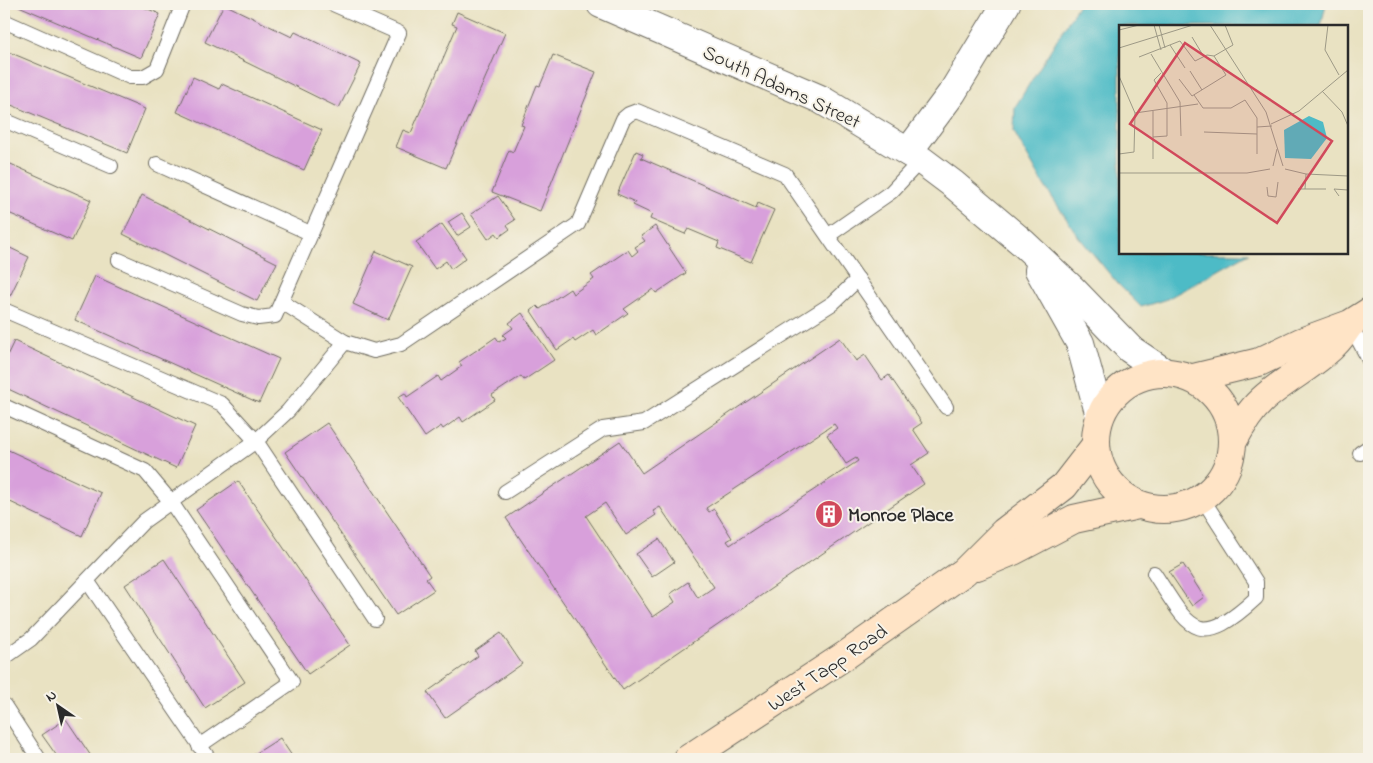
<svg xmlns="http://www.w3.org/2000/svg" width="1373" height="763" viewBox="0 0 1373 763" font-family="'Indie Flower',sans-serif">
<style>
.water{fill:#4ebbc6;stroke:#3c7378}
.building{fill:#d8a0db;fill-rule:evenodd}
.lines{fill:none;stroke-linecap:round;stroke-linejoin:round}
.lane-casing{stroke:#6e6b60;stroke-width:16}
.street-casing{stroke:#6e6b60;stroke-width:30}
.secondary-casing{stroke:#6e6b60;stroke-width:30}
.lane{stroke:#fff;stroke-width:14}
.street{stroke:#fff;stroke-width:28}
.secondary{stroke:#ffe4c6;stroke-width:28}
.labels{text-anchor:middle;stroke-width:4;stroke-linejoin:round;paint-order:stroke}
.street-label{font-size:20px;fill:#2b2b2b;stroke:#f7f3e8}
.poi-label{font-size:20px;font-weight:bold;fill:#2b2b2b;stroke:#f7f3e8;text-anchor:start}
.inset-road{fill:none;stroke:#9d9986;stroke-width:1}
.view{fill:#d1495b;fill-opacity:0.15;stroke:#d1495b;stroke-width:2.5}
.inset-edge{fill:none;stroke:#2b2b2b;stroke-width:2.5}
</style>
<rect width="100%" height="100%" fill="#f7f3e8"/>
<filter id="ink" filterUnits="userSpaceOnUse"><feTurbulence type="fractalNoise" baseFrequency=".02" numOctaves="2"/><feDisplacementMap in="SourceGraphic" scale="10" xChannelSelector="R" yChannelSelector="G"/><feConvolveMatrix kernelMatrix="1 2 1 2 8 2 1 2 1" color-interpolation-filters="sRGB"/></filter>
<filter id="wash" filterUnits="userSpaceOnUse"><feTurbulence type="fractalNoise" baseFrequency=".0096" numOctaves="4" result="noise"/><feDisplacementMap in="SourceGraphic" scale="20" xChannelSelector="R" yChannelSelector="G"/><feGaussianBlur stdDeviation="1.12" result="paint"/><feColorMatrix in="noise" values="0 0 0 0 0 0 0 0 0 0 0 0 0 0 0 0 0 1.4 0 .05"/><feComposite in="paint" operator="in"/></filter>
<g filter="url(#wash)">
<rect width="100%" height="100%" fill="#e9e2c2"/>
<!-- water -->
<polygon class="water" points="1079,4 1326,4 1321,26 1120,26 1120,252 1249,253 1167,299 1141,307 1118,284 1078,236 1044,185 1014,132 1015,107"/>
<g id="blocks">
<!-- building -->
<g class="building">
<polygon points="14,4 136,4 160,14 141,58"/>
<polygon points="224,4 292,37 295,32 361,64 339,108 205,42"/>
<polygon points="457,12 505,33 446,168 396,147 403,130 411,133 457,26 452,24"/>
<polygon points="4,50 145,109 127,153 4,102"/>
<polygon points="553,55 596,72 540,211 492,192 509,150 513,152 524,126 521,125 537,85 540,86"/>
<polygon points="193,77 219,89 222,84 322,130 304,170 177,112"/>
<polygon points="636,151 643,154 641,158 756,208 758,203 774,210 751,262 717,248 719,242 688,229 685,234 650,219 652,214 633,205 635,202 617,194"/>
<polygon points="4,161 91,200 72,241 4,211"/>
<polygon points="142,195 277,263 257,301 123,234"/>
<polygon points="498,196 515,220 507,225 510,229 499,237 496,233 488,239 471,214"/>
<polygon points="462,213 471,227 457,236 448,222"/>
<polygon points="442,224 466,258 451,269 446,261 435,269 416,242"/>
<polygon points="655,226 686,273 656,293 653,289 624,309 628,313 596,335 593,330 575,342 573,339 557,350 531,311 537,306 540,309 570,289 573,294 594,279 591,275 628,250 632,256 638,251 635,247 645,241 641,236"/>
<polygon points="4,245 29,257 10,296 4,293"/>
<polygon points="376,251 412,267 388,320 353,304"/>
<polygon points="95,276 279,359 259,403 75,320"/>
<polygon points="522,313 554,360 524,380 521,376 492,395 495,400 463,422 460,417 443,429 441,426 425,437 398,397 405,393 407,397 438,376 441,381 462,366 459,362 496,337 499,342 506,338 503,335 513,328 509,323"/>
<path d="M840,338L856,361L865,355L882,380L889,375L922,423L913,429L929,453L911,465L924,484L623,690L506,518L620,441L642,473ZM834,424L837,428L827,435L846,464L856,458L858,461L730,545L727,541L732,538L714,509L709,512L706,508ZM605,503L626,535L656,515L653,511L660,507L714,587L698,598L688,582L670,594L675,602L653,617L586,516Z"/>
<polygon points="14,341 195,426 176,468 4,387 4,362"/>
<polygon points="327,423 430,576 426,579 434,590 396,615 285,452"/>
<polygon points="4,448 101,493 82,536 4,499"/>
<polygon points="238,481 350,645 308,674 196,510"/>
<polygon points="659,539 674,562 652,577 636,554"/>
<polygon points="164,559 245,682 205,708 125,585"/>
<polygon points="1183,564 1204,597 1192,606 1169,572"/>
<polygon points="501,633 522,664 445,718 427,692 478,656 475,651"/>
<polygon points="66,719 93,759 59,759 42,735"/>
<polygon points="280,738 294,759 247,759"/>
</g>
</g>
</g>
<g filter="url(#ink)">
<use href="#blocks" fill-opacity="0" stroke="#6e6b60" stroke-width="1"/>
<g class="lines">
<!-- lane casing -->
<g class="lane-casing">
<g id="lane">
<polyline points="4,21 130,77 143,77 157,69 183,4"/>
<polyline points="4,120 111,166"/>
<polyline points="157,164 310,233"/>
<polyline points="829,235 891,192 921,160"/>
<polyline points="119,260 242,314 258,318 275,316 399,33 333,4"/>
<polyline points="282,302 345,342 374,351 401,344 578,224 623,119 629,114 637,111 785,174 946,407"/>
<polyline points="4,310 222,404 256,441 375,619"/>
<polyline points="1350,324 1369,360"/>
<polyline points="4,406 145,471 171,502 292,682 199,746"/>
<polyline points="1360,453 1369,447"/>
<polyline points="505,492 603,429 644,423 833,303 858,279"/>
<path d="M1154,573C1189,627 1197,653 1256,598V582L1202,498"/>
<polyline points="88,582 209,759"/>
<polyline points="4,658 31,639 144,521 256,441 288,411 345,342"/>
<polyline points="4,705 39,759"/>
</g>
</g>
<!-- street casing -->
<g class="street-casing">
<g id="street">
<polyline points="601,4 820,99 921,160 953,184 1023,243 1072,289 1130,349 1164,372"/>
<polyline points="908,152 952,93 1006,4"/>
<polyline points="1039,270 1080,343 1100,416"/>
</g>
</g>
<!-- secondary casing -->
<g class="secondary-casing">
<g id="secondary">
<circle cx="1164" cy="441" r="68"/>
<polyline points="1193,378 1259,362 1301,342 1350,324 1369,312"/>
<path d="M1233,441C1241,426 1249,412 1262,400C1289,375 1327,360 1347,328"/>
<polyline points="977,566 1013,551 1074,519 1138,505"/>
<polyline points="688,759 846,655 964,572 1004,532 1064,486 1095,446"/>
</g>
</g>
<!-- lane -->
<use href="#lane" class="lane"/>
<!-- street -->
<use href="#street" class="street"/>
<!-- secondary -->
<use href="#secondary" class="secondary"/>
</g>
</g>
<!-- icons -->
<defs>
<g id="building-disc" transform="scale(1.4375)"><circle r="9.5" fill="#d1495b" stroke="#f7f3e8"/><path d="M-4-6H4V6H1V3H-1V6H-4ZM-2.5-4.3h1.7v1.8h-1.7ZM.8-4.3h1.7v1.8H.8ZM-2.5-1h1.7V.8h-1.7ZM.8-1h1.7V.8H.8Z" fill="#fff"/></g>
</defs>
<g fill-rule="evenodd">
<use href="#building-disc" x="829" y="514"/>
</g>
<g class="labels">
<!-- street labels -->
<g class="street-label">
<text transform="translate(782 86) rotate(25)" y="7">South Adams Street</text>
<text transform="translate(827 667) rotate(-34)" y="7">West Tapp Road</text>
</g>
<!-- poi labels -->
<g class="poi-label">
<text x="848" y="521">Monroe Place</text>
</g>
</g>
<!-- overview -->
<g transform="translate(1119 25)">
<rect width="229" height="229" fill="#e9e2c2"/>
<path d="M190,91L204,97L208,113L192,134L166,133L165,105Z" fill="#4ebbc6"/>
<path class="inset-road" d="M35,0L42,25M40,0L46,23M91,0L147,87L164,141M209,0L206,25L220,50M0,5L20,0M73,12L85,32M51,20L66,43M0,23L74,0M32,29L61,77L62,111M95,31L114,20L106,0M20,32L61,16L76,36L88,30L95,31L107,50L73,71L60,54M71,46L83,65M0,51L16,88L15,127L0,129M203,66L223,87L229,101M75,70L84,83H112L126,75L138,93V129M34,86V134M16,88L79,79M152,99L180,86L229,45M138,102L153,101M85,107L138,109M34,112L48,111V78L35,55L42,48M154,141L158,124M166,144L187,149L229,151M0,148H128L151,144M148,162L149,171L157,172L159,157M179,164H207M186,164L187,149M220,171L215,164L229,165"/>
<path class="view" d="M66,18L213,116L158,198L11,99Z"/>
<rect width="229" height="229" class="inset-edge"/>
</g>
<!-- margin -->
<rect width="1373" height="763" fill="none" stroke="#f7f3e8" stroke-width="20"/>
<!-- north arrow -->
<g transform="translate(58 706) rotate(326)" stroke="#f7f3e8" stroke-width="4" paint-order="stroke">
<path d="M0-4L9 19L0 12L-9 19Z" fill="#2b2b2b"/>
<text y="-8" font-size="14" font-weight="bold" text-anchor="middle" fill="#2b2b2b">N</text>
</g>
</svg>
